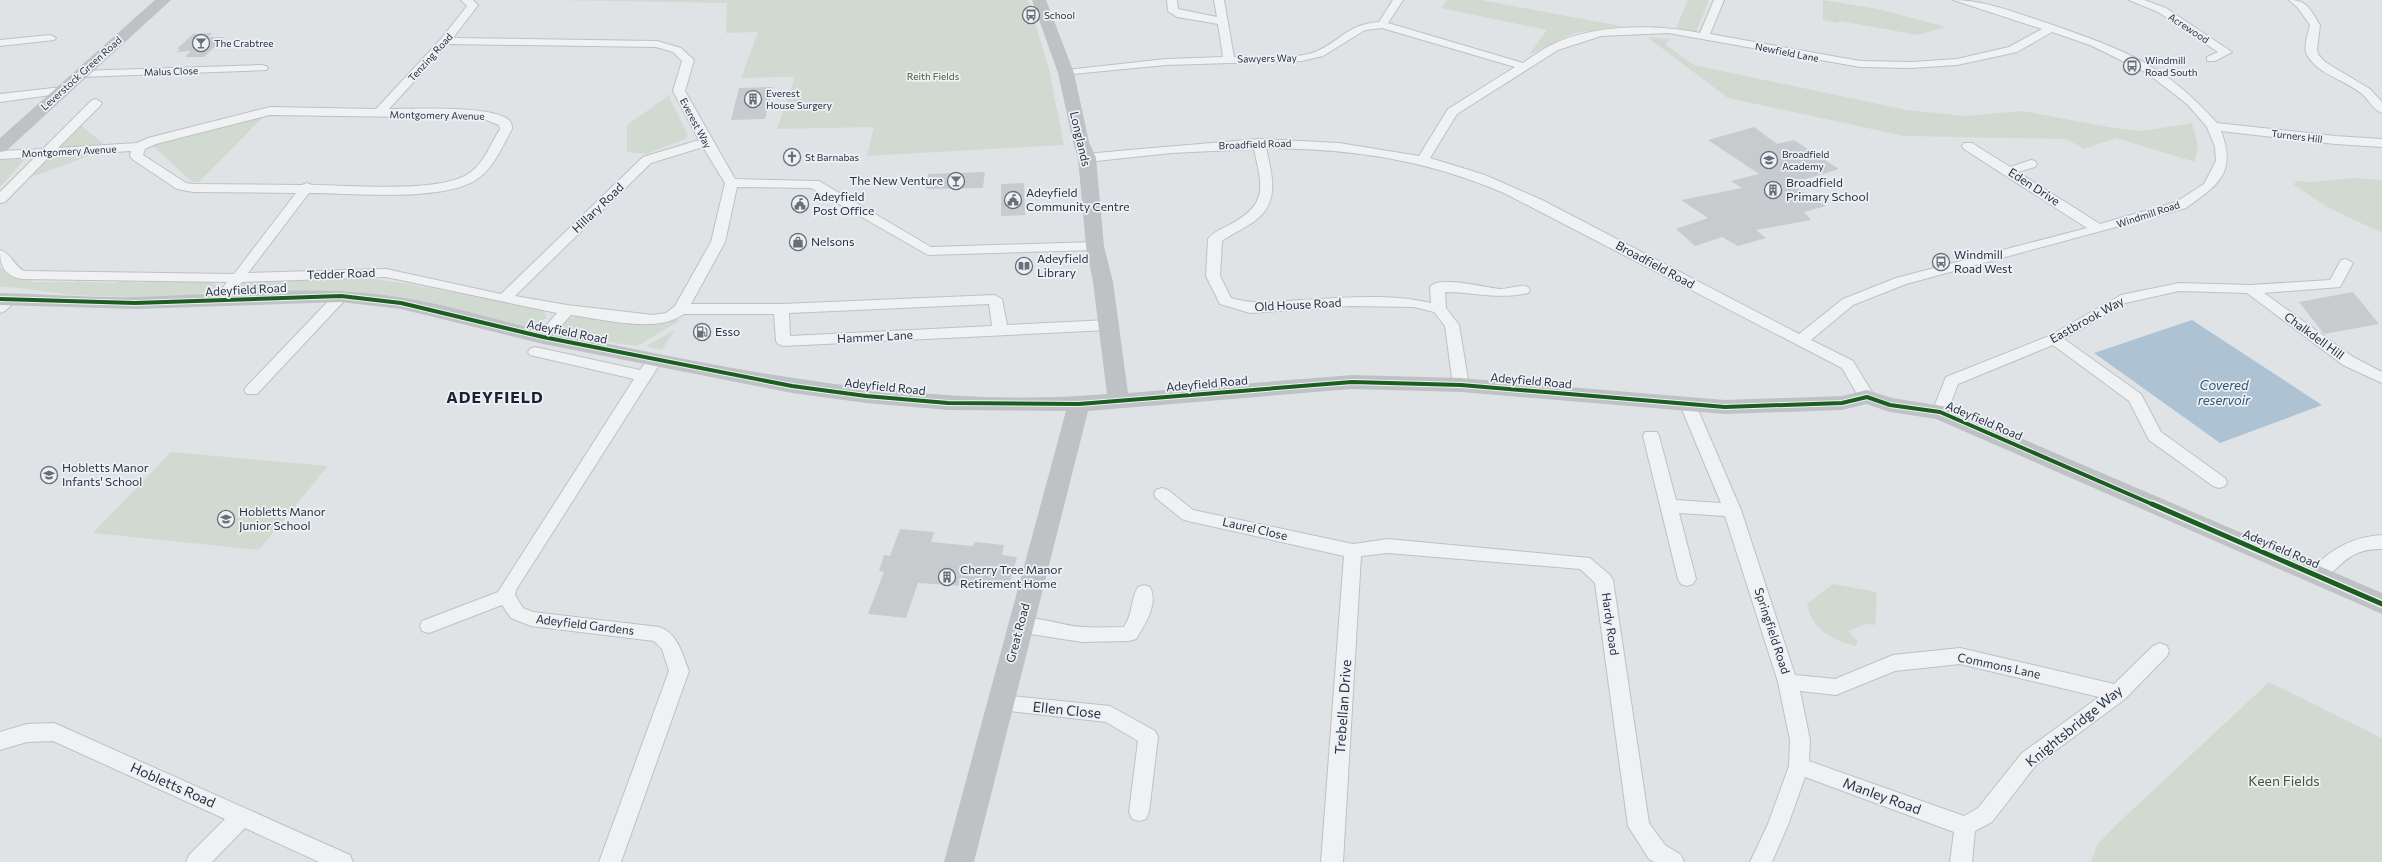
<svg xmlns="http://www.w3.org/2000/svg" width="2382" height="862" viewBox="0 0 2382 862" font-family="Commissioner,sans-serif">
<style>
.green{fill:#d1dad0}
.water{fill:#adc2d2}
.building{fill:#c8cbcd}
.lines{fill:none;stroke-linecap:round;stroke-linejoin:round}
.street-casing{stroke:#bec1c3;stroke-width:2}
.street{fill:#eff1f2;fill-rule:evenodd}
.secondary{fill:#bec2c5;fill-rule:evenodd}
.cycleway-far1-casing{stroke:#edf1f5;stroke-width:6}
.cycleway-casing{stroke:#edf1f5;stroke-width:8}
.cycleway-far1{stroke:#1b5e20;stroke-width:4}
.cycleway{stroke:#1b5e20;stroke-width:5}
.labels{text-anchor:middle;stroke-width:3.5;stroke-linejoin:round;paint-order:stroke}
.far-poi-label{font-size:10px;fill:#26323f;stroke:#edf1f5;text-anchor:start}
.far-street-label{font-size:10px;fill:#26323f;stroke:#edf1f5}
.far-park-label{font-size:10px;fill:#3f5b33;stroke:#edf1f5}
.street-label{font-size:12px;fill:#26323f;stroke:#edf1f5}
.poi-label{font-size:12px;fill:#26323f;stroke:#edf1f5;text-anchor:start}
.water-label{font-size:13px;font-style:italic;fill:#2f5574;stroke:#edf1f5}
.near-street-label{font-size:14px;fill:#26323f;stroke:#edf1f5}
.near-park-label{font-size:14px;fill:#3f5b33;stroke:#edf1f5}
.district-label{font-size:16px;font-weight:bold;letter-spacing:1px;fill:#192330;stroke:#edf1f5}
</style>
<rect width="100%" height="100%" fill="#e0e3e5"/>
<!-- green -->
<g class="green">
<polygon points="553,0 1028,0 1049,69 1064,145 867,156 874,127 777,129 795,77 741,78 758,32 726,33 727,3"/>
<polygon points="1447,0 1481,0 1626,27 1574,33 1529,55 1547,30 1441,8"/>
<polygon points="1688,0 1709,0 1696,32 1676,28"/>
<polygon points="1823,0 1878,9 1946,27 1918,35 1840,21 1838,23 1823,20"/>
<polygon points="1647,37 1669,39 1666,45 1694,65 1907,110 1965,116 2022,111 2114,128 2143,131 2192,123 2198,146 2195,162 2116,138 2084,149 2066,139 1904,136 1728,98"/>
<polygon points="671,94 670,99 688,135 685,139 646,154 627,152 627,125"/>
<polygon points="264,116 199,182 192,182 151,144"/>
<polygon points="80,125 104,144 57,148"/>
<polygon points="99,152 24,180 47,157"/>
<polygon points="25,159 0,187 0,160"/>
<polygon points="2353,178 2382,180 2382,233 2329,208 2293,184 2297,183 2293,181 2312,182"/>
<path d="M0,267L11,277L33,280L32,282H76L82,280L81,282L117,283L119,281L142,283L145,281H207L214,283L217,286C204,303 98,296 73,295C49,293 25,287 0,287Z"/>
<path d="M346,276C411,281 474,299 540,309L545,312L546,318L533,326L519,328L443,311L232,293L239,283L245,280Z"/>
<path d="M578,316C611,320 646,329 678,319L679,321L638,346L561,336L557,333L555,327L563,320Z"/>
<polygon points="675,330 662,350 646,346"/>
<polygon points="171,452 328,466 259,550 93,533"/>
<path d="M1833,584L1877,592L1875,625L1866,624L1848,631L1858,642L1856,646C1833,641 1811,629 1807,604Z"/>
<polygon points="2269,682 2382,738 2382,862 2091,862 2097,845 2115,826"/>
</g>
<!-- water -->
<polygon class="water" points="2192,320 2322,405 2220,443 2094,353"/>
<!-- building -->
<g class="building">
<polygon points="212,33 208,37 225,37 204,57 185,57 191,51 177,52 180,49 177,49 193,34"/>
<polygon points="773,87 765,119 731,120 739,88"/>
<polygon points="1754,127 1777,144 1794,140 1839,169 1790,184 1826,206 1804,212 1811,220 1756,230 1766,238 1738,246 1722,237 1695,246 1676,229 1708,218 1681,200 1742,188 1731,181 1759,174 1708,140"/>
<polygon points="985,172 983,188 926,189 928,174"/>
<polygon points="1024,183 1025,215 1001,216 1001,184"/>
<polygon points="2353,292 2379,324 2324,334 2299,302"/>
<polygon points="900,529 934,532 931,542 973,546 975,542 1004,545 1002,555 1017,557 1008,589 918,583 906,618 868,614 884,572 879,571 884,555 890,556"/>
</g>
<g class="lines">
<!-- street casing -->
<g class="street-casing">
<g id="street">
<path d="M461,0H473L478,5L453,38L657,41L681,48L694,60L685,91L735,179L819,181L931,247L1095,242L1102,246L1095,250L928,255L811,188L737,187L725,242L691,304H781L995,295L1002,299L1007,325L1108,320L1115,325L1108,330L783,346L778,344L776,341L774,314H684C657,334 603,319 571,315L548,340L543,342L536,337L557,313L386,277L242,282L225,304L220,305L213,301L227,282L21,279C4,275 0,266 0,250C10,252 14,266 24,271L234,274L296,193L193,192L177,189L132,159L130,156L131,151L50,156L5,202L0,203V192L35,157L0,159V151L43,149L92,100L96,99L102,103L100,106L58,148L137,143L148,138L270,107L376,109L441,39L467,6ZM448,44L656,47L673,52L682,61L673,91L699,140L643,157L501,294L386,269L248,273L309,193C351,193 449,203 480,177C495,165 503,145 512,129C512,126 512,123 509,120C492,105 414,109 389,109ZM270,115L481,118L499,125L500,129C491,143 485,161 471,172C443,194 350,185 312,185L307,183L302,185L193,184L186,183L143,155L145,149L156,144ZM703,147L725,183L711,242L675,306L666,313L653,315L567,305L515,296L651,163ZM989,304L992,326L790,336L789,313Z"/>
<path d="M1167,0H1177L1178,9L1217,17L1214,0H1224L1234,57C1257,56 1294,60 1315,52C1340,42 1347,24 1379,22L1393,0H1403L1388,23L1523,63C1532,57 1540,51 1549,46C1592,24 1654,24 1700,33L1714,0H1724L1710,34L1860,61L1912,62L1957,59L2009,47L2042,29L1953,0C1985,0 2016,13 2047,23C2083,36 2122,48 2155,69C2179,84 2198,102 2217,123L2335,136L2382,139V147L2335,144L2221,131C2237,173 2218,185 2186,208L1906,284L1853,305L1811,340L1853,361L1875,397L1873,401H1861L1842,368L1504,193C1424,159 1353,149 1266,148C1272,174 1280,202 1256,220C1246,228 1233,233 1222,241L1220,276L1231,298C1255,305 1275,302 1300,300C1343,298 1389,293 1431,303L1430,287C1438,275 1487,288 1500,289C1510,289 1519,284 1528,287L1530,290L1528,293C1500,300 1473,292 1445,292L1446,308L1459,325L1469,385L1466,389H1456L1453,385L1445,326L1434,312L1414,307L1350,306L1250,313L1220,304L1206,276L1208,239C1213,232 1223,228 1231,224C1269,203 1262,186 1254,149L1171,153L1087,162L1081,158L1087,154L1129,150L1259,139L1339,143L1419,156L1448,109L1515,67L1382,28L1365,30L1323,56L1301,61L1166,65L1062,75L1060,73L1062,71L1066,70L1166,59L1223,57L1218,24L1177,17L1168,11ZM2052,32L2090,45L2147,73L2187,104L2207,127L2215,147L2216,161L2204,184L2176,202L2100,224L2018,172L2035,167L2037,164L2035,161L2031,160L2010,167L1972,143H1964L1962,146L1964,149L2087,228L1896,278L1843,299L1799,334L1542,200L1485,175L1430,158L1457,114L1558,50L1601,36L1668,33L1860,67L1912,68L1957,65L2017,52Z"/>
<polygon points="2129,0 2144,0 2166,8 2232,52 2215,61 2207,61 2207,57 2218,52 2158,12"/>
<path d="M2289,0C2308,0 2310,10 2320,25L2317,49L2318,54L2325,62L2370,89L2382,102V113C2373,110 2369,100 2362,94C2346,80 2318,75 2307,55C2303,47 2308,34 2310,25L2298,8Z"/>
<polygon points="50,35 56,38 54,40 0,46 0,40"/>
<polygon points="262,65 266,66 268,68 266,70 80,77 74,74 80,71"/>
<polygon points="62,87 66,89 68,91 66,93 0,102 0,94"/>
<polygon points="2346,259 2353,263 2340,287 2264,293 2353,357 2382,372 2382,383 2343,365 2247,293 2179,291 2125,303 2064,339 2141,394 2161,432 2225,478 2227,482 2225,486 2219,488 2213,486 2149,440 2129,401 2053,345 1958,384 1946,416 1934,416 1932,412 1946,377 2049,336 2121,295 2179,283 2250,285 2330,280 2341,260"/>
<polygon points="341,292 346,293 348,296 346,299 257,394 247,394 244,390 247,386 336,293"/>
<polygon points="10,296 17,300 5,311 0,313 0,301"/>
<path d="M535,347L640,370L650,356H660L663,359L516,590L515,595L523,608L533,612L659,627C678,633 682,654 689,671L621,862H599L669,671L662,649L654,641L531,626L511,618L502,605L429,633L422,631L420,626L422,621L498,592L634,379L530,355L528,352L530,349Z"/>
<path d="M1688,400L1694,401L1696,405L1741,510L1795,675L1835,679L1893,655L1960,648L2114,684L2153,646L2160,643L2167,646L2169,651L2167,656L2125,699L2036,765L1992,822L1975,831L1972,862H1950L1954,832L1805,777L1788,825L1772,862H1750L1768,824L1789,766L1790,740L1778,682L1725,516L1679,513L1696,579L1693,584L1687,586L1681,584L1678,579L1643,436L1645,432H1657L1659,436L1676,500L1721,503L1680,405L1682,401ZM1960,664L2099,697L2022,753L1978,808L1964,816L1809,761L1810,740L1800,691L1836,695L1895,671Z"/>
<polygon points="1162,488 1168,490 1193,510 1353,544 1388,539 1590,558 1610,575 1613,580 1649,823 1665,845 1681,855 1684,862 1654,862 1649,859 1628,826 1595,583 1580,569 1388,553 1361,556 1343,862 1321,862 1344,556 1188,521 1182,519 1156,498 1154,494 1156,490"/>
<path d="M2382,535V549C2371,549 2361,550 2352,556C2338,563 2326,585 2311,580L2308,575L2311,570C2331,549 2352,537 2382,535Z"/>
<path d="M1144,585L1150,587C1159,604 1144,626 1136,639L1129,641L1082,642L1012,631L1010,626L1012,621C1035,613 1060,626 1083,627C1097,628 1110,627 1124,627C1134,611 1130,601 1138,587Z"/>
<polygon points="1000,695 1110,706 1155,731 1158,737 1149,812 1146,819 1139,821 1132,819 1129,812 1138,741 1106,722 993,709 990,703 993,697"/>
<polygon points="54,723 350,855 353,862 319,862 245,828 212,862 186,862 189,855 225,819 53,741 27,742 0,750 0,732 27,724"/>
</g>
</g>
<!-- street -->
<use href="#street" class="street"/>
<!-- secondary -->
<g class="secondary">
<polygon points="155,0 171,0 6,151 0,152 0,138"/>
<path d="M1032,0H1046L1074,73L1089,142L1096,158L1104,246L1113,282L1128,393L1352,375L1461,378L1725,400L1842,396L1867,390L1892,398L1948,407L2382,593V614L1936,419L1890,412L1866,404L1842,410L1725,414L1461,392L1352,389L1088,411L974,862H944L1066,411L948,410L866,403L792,393L543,344L401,309L341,302L135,309L0,305V293C47,294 94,298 140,297C226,294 313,284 398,297C448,304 497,321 546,331C730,369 918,410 1107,394L1093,282L1086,246L1078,158L1073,142L1058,73Z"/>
</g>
<!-- cycleway-far1 casing -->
<g class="cycleway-far1-casing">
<polyline id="cycleway-far1" points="0,299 135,303 341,296 401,303 543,337 792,386 866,396 948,403 1079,404 1352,382 1461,385 1725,407 1842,403 1867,397 1890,405 1940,412 2154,505"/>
</g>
<!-- cycleway casing -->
<g class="cycleway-casing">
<polyline id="cycleway" points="2152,504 2382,604"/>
</g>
<!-- cycleway-far1 -->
<use href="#cycleway-far1" class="cycleway-far1"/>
<!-- cycleway -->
<use href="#cycleway" class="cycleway"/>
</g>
<!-- icons -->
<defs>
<g id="bus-ring" transform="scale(0.9)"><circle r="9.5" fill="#edf1f5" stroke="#677079" stroke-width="1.5"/><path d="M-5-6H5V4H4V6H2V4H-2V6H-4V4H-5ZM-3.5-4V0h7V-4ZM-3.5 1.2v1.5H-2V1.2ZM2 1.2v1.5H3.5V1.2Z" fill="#677079"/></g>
<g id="bar-ring" transform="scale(0.9)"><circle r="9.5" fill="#edf1f5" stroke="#677079" stroke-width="1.5"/><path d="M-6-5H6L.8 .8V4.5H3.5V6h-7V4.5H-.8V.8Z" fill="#677079"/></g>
<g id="building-ring" transform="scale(0.9)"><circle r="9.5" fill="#edf1f5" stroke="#677079" stroke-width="1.5"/><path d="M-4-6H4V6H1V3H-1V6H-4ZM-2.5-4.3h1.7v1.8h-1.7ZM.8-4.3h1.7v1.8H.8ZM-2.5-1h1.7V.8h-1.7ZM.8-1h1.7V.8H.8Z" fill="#677079"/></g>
<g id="church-ring" transform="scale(0.9)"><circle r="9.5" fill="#edf1f5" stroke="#677079" stroke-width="1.5"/><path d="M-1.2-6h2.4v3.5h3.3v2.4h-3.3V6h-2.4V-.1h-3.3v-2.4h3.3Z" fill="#677079"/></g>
<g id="school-ring" transform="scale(0.9)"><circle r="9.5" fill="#edf1f5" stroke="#677079" stroke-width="1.5"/><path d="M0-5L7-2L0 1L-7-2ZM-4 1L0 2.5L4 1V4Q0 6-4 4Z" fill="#677079"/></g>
<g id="civic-ring" transform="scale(0.9)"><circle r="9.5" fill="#edf1f5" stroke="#677079" stroke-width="1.5"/><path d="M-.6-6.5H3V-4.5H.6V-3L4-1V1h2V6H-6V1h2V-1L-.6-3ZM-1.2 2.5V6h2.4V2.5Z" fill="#677079"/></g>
<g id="shop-ring" transform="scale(0.9)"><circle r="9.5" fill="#edf1f5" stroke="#677079" stroke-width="1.5"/><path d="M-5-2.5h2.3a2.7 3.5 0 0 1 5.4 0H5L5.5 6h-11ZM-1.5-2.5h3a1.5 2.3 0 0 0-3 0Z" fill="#677079"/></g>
<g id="library-ring" transform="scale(0.9)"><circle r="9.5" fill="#edf1f5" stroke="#677079" stroke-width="1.5"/><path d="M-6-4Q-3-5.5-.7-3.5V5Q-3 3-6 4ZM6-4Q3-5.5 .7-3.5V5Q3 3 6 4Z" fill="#677079"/></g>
<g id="fuel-ring" transform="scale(0.9)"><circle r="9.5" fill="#edf1f5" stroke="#677079" stroke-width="1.5"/><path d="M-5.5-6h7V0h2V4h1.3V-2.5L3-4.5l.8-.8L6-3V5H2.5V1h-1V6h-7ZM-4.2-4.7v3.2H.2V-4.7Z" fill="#677079"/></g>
</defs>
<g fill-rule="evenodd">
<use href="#bus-ring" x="1031" y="15"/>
<use href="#bar-ring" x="201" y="43"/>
<use href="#bus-ring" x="2132" y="66"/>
<use href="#building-ring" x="753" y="99"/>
<use href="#church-ring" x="792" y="157"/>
<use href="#school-ring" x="1769" y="160"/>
<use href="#bar-ring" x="956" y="181"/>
<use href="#building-ring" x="1773" y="190"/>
<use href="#civic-ring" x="1013" y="200"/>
<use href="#civic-ring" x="800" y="204"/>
<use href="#shop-ring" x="798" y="242"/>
<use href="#bus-ring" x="1941" y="262"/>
<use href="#library-ring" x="1024" y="266"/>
<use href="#fuel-ring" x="702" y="332"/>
<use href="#school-ring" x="49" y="475"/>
<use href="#school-ring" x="226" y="519"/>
<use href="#building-ring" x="947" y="577"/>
</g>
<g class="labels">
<!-- far-poi labels -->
<g class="far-poi-label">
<text x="1044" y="19">School</text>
<text x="214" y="47">The Crabtree</text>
<text x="2145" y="64">Windmill<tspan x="2145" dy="12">Road South</tspan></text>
<text x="766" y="97">Everest<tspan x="766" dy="12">House Surgery</tspan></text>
<text x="1782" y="158">Broadfield<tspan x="1782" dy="12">Academy</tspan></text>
<text x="805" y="161">St Barnabas</text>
</g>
<!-- far-street labels -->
<g class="far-street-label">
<text transform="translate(2189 28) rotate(33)" y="4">Acrewood</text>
<text transform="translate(1787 52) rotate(11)" y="4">Newfield Lane</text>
<text transform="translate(430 57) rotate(-48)" y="4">Tenzing Road</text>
<text transform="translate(1267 58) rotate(-1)" y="4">Sawyers Way</text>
<text transform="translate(171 71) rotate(-2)" y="4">Malus Close</text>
<text transform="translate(81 73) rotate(-42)" y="4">Leverstock Green Road</text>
<text transform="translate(437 115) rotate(1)" y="4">Montgomery Avenue</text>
<text transform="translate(696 123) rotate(62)" y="4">Everest Way</text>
<text transform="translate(2297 136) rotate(7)" y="4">Turners Hill</text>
<text transform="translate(1255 144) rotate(-2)" y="4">Broadfield Road</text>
<text transform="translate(69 151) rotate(-3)" y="4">Montgomery Avenue</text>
<text transform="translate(2148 214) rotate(-18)" y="4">Windmill Road</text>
</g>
<!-- far-park labels -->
<g class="far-park-label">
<text x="933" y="80">Reith Fields</text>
</g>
<!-- street labels -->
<g class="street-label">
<text transform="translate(1080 139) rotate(77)" y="4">Longlands</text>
<text transform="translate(2034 187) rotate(33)" y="4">Eden Drive</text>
<text transform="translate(598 208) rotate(-44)" y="4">Hillary Road</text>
<text transform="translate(1655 265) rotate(28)" y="4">Broadfield Road</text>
<text transform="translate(341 274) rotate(-2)" y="4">Tedder Road</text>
<text transform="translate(246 290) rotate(-3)" y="4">Adeyfield Road</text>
<text transform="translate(1298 305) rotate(-3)" y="4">Old House Road</text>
<text transform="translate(2087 320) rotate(-29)" y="4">Eastbrook Way</text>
<text transform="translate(567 332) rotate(11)" y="4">Adeyfield Road</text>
<text transform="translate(2314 336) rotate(36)" y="4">Chalkdell Hill</text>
<text transform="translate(875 337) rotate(-3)" y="4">Hammer Lane</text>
<text transform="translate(1531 381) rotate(5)" y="4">Adeyfield Road</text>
<text transform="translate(1207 384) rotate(-5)" y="4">Adeyfield Road</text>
<text transform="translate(885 387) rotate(6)" y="4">Adeyfield Road</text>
<text transform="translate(1984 421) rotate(23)" y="4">Adeyfield Road</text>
<text transform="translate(1255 529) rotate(13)" y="4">Laurel Close</text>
<text transform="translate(2281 549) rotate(23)" y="4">Adeyfield Road</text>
<text transform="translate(1610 624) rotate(82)" y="4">Hardy Road</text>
<text transform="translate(585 625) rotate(7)" y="4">Adeyfield Gardens</text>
<text transform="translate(1772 631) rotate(72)" y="4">Springfield Road</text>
<text transform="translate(1018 633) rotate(-75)" y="4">Great Road</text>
<text transform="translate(1999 666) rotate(12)" y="4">Commons Lane</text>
</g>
<!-- poi labels -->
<g class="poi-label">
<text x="943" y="185" text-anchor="end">The New Venture</text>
<text x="1786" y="187">Broadfield<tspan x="1786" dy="14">Primary School</tspan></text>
<text x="1026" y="197">Adeyfield<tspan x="1026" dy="14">Community Centre</tspan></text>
<text x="813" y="201">Adeyfield<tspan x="813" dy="14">Post Office</tspan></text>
<text x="811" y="246">Nelsons</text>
<text x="1954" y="259">Windmill<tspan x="1954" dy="14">Road West</tspan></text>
<text x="1037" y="263">Adeyfield<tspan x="1037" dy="14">Library</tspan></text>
<text x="715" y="336">Esso</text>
<text x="62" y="472">Hobletts Manor<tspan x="62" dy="14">Infants' School</tspan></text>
<text x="239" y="516">Hobletts Manor<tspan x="239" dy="14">Junior School</tspan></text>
<text x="960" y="574">Cherry Tree Manor<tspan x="960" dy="14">Retirement Home</tspan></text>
</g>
<!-- water labels -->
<g class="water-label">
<text x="2224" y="390">Covered<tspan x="2224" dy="15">reservoir</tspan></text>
</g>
<!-- near-street labels -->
<g class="near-street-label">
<text transform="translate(1343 707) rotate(-86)" y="5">Trebellan Drive</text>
<text transform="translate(1067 710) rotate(6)" y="5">Ellen Close</text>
<text transform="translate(2074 726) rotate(-39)" y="5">Knightsbridge Way</text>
<text transform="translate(173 785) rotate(24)" y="5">Hobletts Road</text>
<text transform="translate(1882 796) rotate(20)" y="5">Manley Road</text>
</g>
<!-- near-park labels -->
<g class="near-park-label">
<text x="2284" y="786">Keen Fields</text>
</g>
<!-- district labels -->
<g class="district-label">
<text x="495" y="403">ADEYFIELD</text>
</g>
</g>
</svg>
